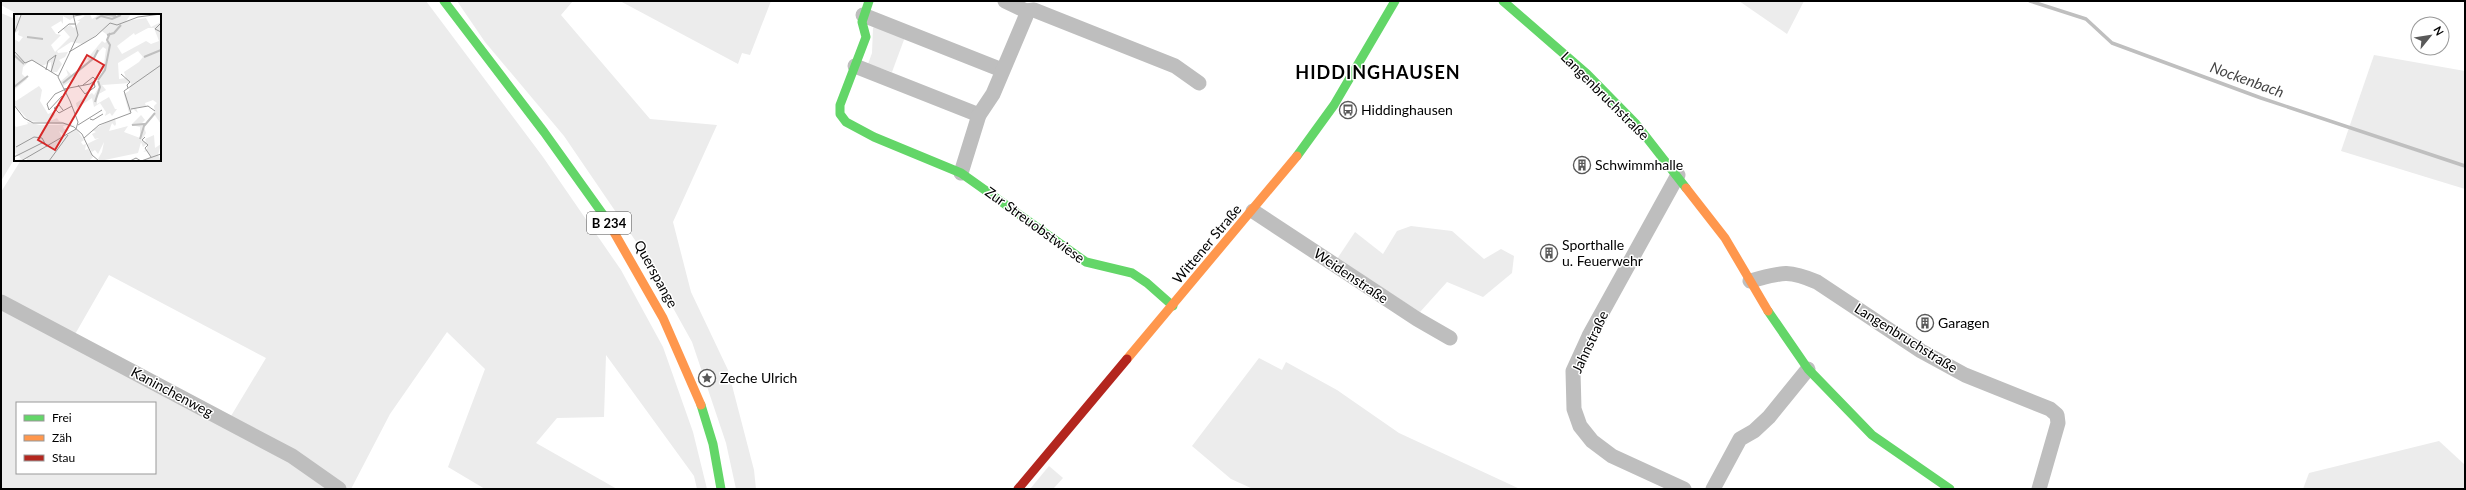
<svg xmlns="http://www.w3.org/2000/svg" width="2466" height="490" viewBox="0 0 2466 490" font-family="Lato,sans-serif">
<style>
.green{fill:#ececec;fill-rule:evenodd}
.lines{fill:none;stroke-linecap:round;stroke-linejoin:round}
.stream{stroke:#bfbfbf;stroke-width:3.5}
.street{stroke:#bebebe;stroke-width:15}
.fast{stroke:#63d668;stroke-width:9}
.slow{stroke:#ff974d;stroke-width:9}
.jam{stroke:#b3261e;stroke-width:9}
.labels{text-anchor:middle;stroke-width:3;stroke-linejoin:round;paint-order:stroke}
.shield{fill:#fff;stroke:#4c4c4c;stroke-width:1}
.shield-label{font-size:13px;font-weight:bold;fill:#000}
.street-label{font-size:14px;fill:#000;stroke:#fff}
.poi-label{font-size:14px;fill:#000;stroke:#fff;text-anchor:start}
.water-label{font-size:15px;font-style:italic;fill:#444;stroke:#fff}
.district-label{font-size:18px;font-weight:bold;letter-spacing:1px;fill:#000;stroke:#fff}
.inset-river{fill:none;stroke:#bfbfbf;stroke-width:2}
.inset-road{fill:none;stroke:#999;stroke-width:1}
.view{fill:#d62828;fill-opacity:0.15;stroke:#d62828;stroke-width:2}
.inset-edge{fill:none;stroke:#000;stroke-width:2}
</style>
<rect width="100%" height="100%" fill="#fff"/>
<!-- green -->
<g class="green">
<polygon points="1,1 426,1 543,157 621,270 663,347 693,432 707,489 697,489 694,476 606,355 604,417 557,418 536,443 617,489 485,489 448,467 485,369 447,332 390,414 351,489 347,489 293,452 231,416 266,358 109,275 74,336 1,298 1,192 21,160 160,160 160,15 19,15 1,5"/>
<polygon points="457,1 573,1 561,15 650,119 717,125 673,222 691,292 728,370 754,470 756,489 736,489 726,443 692,342 637,243 564,136 485,42"/>
<polygon points="620,1 771,1 750,55 742,53 738,64"/>
<polygon points="1739,1 1804,1 1787,34"/>
<polygon points="1,13 15,19 15,158 1,181"/>
<polygon points="879,24 905,37 892,72 868,64 872,53 873,28"/>
<polygon points="2374,55 2465,71 2465,189 2341,151"/>
<polygon points="1411,226 1452,231 1484,259 1501,249 1514,256 1512,273 1483,297 1447,282 1420,312 1337,259 1355,232 1383,254 1397,231"/>
<path d="M1,310L292,461L331,489H1ZM17,403H155V473H17Z"/>
<polygon points="1259,358 1282,370 1286,362 1337,390 1399,433 1520,489 1253,489 1231,479 1192,446"/>
<polygon points="2439,441 2465,465 2465,489 2303,489 2309,473"/>
<polygon points="1049,466 1063,478 1053,489 1030,489"/>
</g>
<g class="lines">
<!-- stream -->
<polyline class="stream" points="2030,1 2086,19 2112,43 2261,98 2465,166"/>
<!-- street -->
<g class="street">
<polyline points="1026,11 1034,10 1175,66 1199,83"/>
<polyline points="863,15 1002,70"/>
<polyline points="855,66 979,115"/>
<polyline points="961,173 979,115 993,94 1026,16 1026,11 1005,1"/>
<polyline points="1678,175 1589,336 1573,371 1574,409 1580,426 1592,441 1612,456 1684,489"/>
<polyline points="1253,211 1417,319 1450,338"/>
<path d="M1750,281C1781,273 1786,269 1817,282L1921,351L1965,375L2050,409L2057,415L2058,423L2039,489"/>
<polyline points="1,302 292,456 339,489"/>
<polyline points="1713,489 1740,439 1754,431 1769,417 1808,369"/>
</g>
<!-- fast -->
<g class="fast">
<polyline points="444,1 544,132 607,220"/>
<polyline points="869,1 862,22 866,37 840,105 840,114 846,122 874,137 961,173 1086,262 1132,273 1147,283 1173,306"/>
<polyline points="1503,1 1587,74 1636,124 1686,188"/>
<polyline points="1297,156 1334,105 1395,1"/>
<polyline points="1768,311 1808,369 1872,435 1950,489"/>
<polyline points="701,405 713,444 721,489"/>
</g>
<!-- slow -->
<g class="slow">
<polyline points="1686,188 1725,238 1768,311"/>
<polyline points="607,220 663,318 701,405"/>
<polyline points="1127,359 1297,156"/>
</g>
<!-- jam -->
<polyline class="jam" points="1018,489 1127,359"/>
</g>
<!-- icons -->
<defs>
<g id="bus-ring" transform="scale(0.9)"><circle r="9.5" fill="#fff" stroke="#595959" stroke-width="1.5"/><path d="M-5-6H5V4H4V6H2V4H-2V6H-4V4H-5ZM-3.5-4V0h7V-4ZM-3.5 1.2v1.5H-2V1.2ZM2 1.2v1.5H3.5V1.2Z" fill="#595959"/></g>
<g id="building-ring" transform="scale(0.9)"><circle r="9.5" fill="#fff" stroke="#595959" stroke-width="1.5"/><path d="M-4-6H4V6H1V3H-1V6H-4ZM-2.5-4.3h1.7v1.8h-1.7ZM.8-4.3h1.7v1.8H.8ZM-2.5-1h1.7V.8h-1.7ZM.8-1h1.7V.8H.8Z" fill="#595959"/></g>
<g id="sight-ring" transform="scale(0.9)"><circle r="9.5" fill="#fff" stroke="#595959" stroke-width="1.5"/><path d="M0-6L1.8-2.2L6-1.7L2.9 1.2L3.7 5.4L0 3.3L-3.7 5.4L-2.9 1.2L-6-1.7L-1.8-2.2Z" fill="#595959"/></g>
</defs>
<g fill-rule="evenodd">
<use href="#bus-ring" x="1348" y="110"/>
<use href="#building-ring" x="1582" y="165"/>
<use href="#building-ring" x="1549" y="253"/>
<use href="#building-ring" x="1925" y="323"/>
<use href="#sight-ring" x="707" y="378"/>
</g>
<g class="labels">
<!-- shield labels -->
<rect class="shield" x="587" y="212" width="44" height="22" rx="3"/>
<g class="shield-label">
<text x="609" y="228">B 234</text>
</g>
<!-- street labels -->
<g class="street-label">
<text transform="translate(1605 96) rotate(45)" y="5">Langenbruchstraße</text>
<text transform="translate(1035 225) rotate(36)" y="5">Zur Streuobstwiese</text>
<text transform="translate(1207 244) rotate(-50)" y="5">Wittener Straße</text>
<text transform="translate(656 274) rotate(61)" y="5">Querspange</text>
<text transform="translate(1351 276) rotate(34)" y="5">Weidenstraße</text>
<text transform="translate(1906 338) rotate(32)" y="5">Langenbruchstraße</text>
<text transform="translate(1590 342) rotate(-65)" y="5">Jahnstraße</text>
<text transform="translate(172 392) rotate(28)" y="5">Kaninchenweg</text>
</g>
<!-- poi labels -->
<g class="poi-label">
<text x="1361" y="115">Hiddinghausen</text>
<text x="1595" y="170">Schwimmhalle</text>
<text x="1562" y="250">Sporthalle<tspan x="1562" dy="16">u. Feuerwehr</tspan></text>
<text x="1938" y="328">Garagen</text>
<text x="720" y="383">Zeche Ulrich</text>
</g>
<!-- water labels -->
<g class="water-label">
<text transform="translate(2247 80) rotate(20)" y="5">Nockenbach</text>
</g>
<!-- district labels -->
<g class="district-label">
<text x="1378" y="79">HIDDINGHAUSEN</text>
</g>
</g>
<!-- overview -->
<g transform="translate(14 14)">
<rect width="147" height="147" fill="#fff"/>
<path d="M0,0H5L4,4L9,0H59L60,3L56,6L49,2V10L47,7L37,13L42,20L47,21L37,31L41,38L56,23L49,15L56,11L60,14L66,7H63L71,2L64,0H76L78,5L83,2L82,0H117L112,7L132,4L137,13L147,8V110L140,100L130,113L132,119L127,127L132,128L131,125L140,121L141,134L147,130L144,141L147,147H129L137,142L133,137L129,138L133,135V130L129,133L127,128L124,139L86,147L84,145L88,138L90,128L84,140L81,136L78,138L73,130L85,124L81,125L78,120L82,118L78,116L101,104L102,110L101,112L98,109L95,117L114,112L110,118L126,124V113L117,111L127,101L131,106L128,109L132,110L141,98L140,92L143,89L139,86L131,89L132,92L122,94L124,99L119,95L115,99L110,80L115,77L117,69L88,71L92,76L83,81V90L95,83L101,95H103L98,102L96,99L91,102L92,98L86,89L80,93L78,84L63,94L62,89L78,79L80,81L85,73L83,67L88,58L86,56L90,50L92,35L89,33L76,48L73,45L88,27L91,29L93,27L95,22L88,17L69,30L57,28L43,37L44,39L54,38L51,43L45,46L48,50L43,58H37V48L28,52L17,46L9,53L8,60L13,65L0,76V21V25L5,28L9,23L4,21L5,16L0,20ZM134,14H140L145,27L137,30L132,27L108,40L103,32L120,19L121,21ZM124,37L129,43L125,48L110,58L112,64L105,65L104,49ZM52,55L61,65L49,72L46,68L54,61ZM25,72L28,76L26,87L34,100L39,98L41,101L36,107L43,104L45,107L63,112L15,107L0,90V85L2,87ZM13,108L26,111H54L49,112L50,115L56,116L49,120L45,117L48,124L62,115L70,126L67,128L69,131L72,130L71,136L74,135L79,143L75,147H14L12,144L7,147H0L7,145L5,142H1L3,139L0,140V110L2,113L14,110Z" fill="#ececec" fill-rule="evenodd"/>
<path class="inset-river" d="M85,0L102,2M82,5L87,2L98,5L107,1M93,21L100,19L107,11M13,23L29,25M0,41L10,50M130,43L147,36M84,66L91,56L96,31L93,26L96,19M49,69L80,44L84,36M0,73L14,62M81,88L86,73L84,67M118,111L131,110M126,125L130,112L141,99"/>
<path class="inset-road" d="M59,0L64,21L44,63L56,87L64,108L62,115M60,2L72,0M147,9L141,15L147,18M44,19L55,10H62M0,20L7,1M0,37L11,49L18,46L44,62M55,38L82,22L96,9L103,11L124,3L147,0M32,56L34,47L42,41L37,58M107,60L116,68L113,71L114,74M64,71L71,80L81,73L80,68M50,75L76,70L82,66L79,63L69,71M0,91L10,104L19,109H49L60,113L68,120L78,141L85,147M117,95L134,92L141,97M35,96L33,90L41,80L52,75M35,96L48,82M49,96L45,91L40,94L45,99L58,92M76,105L79,106L89,100M64,111L88,96M131,123L128,126L134,131L131,134L137,143M70,124L85,111L117,99L110,77L147,51M2,133L20,123L28,124L33,133M0,143L30,128M7,147L62,115M35,147L54,121M116,147L122,144L127,147M127,147L147,140"/>
<path class="view" d="M73,41L90,51L41,136L24,126Z"/>
<rect width="147" height="147" class="inset-edge"/>
</g>
<!-- border -->
<rect width="2466" height="490" fill="none" stroke="#000000" stroke-width="4"/>
<!-- legend -->
<rect x="16" y="402" width="140" height="72" fill="#ffffff" stroke="#999999"/>
<rect x="24" y="415" width="20" height="6" fill="#63d668" stroke="#999999"/>
<text x="52" y="422" font-size="12" fill="#000000">Frei</text>
<rect x="24" y="435" width="20" height="6" fill="#ff974d" stroke="#999999"/>
<text x="52" y="442" font-size="12" fill="#000000">Zäh</text>
<rect x="24" y="455" width="20" height="6" fill="#b3261e" stroke="#999999"/>
<text x="52" y="462" font-size="12" fill="#000000">Stau</text>
<!-- north arrow -->
<g transform="translate(2430 36) rotate(60)"><circle r="19" fill="#ffffff" stroke="#999999"/>
<path d="M0-3L7 15L0 10L-7 15Z" fill="#595959"/>
<text y="-6" font-size="11" font-weight="bold" text-anchor="middle" fill="#000000">N</text>
</g>
</svg>
